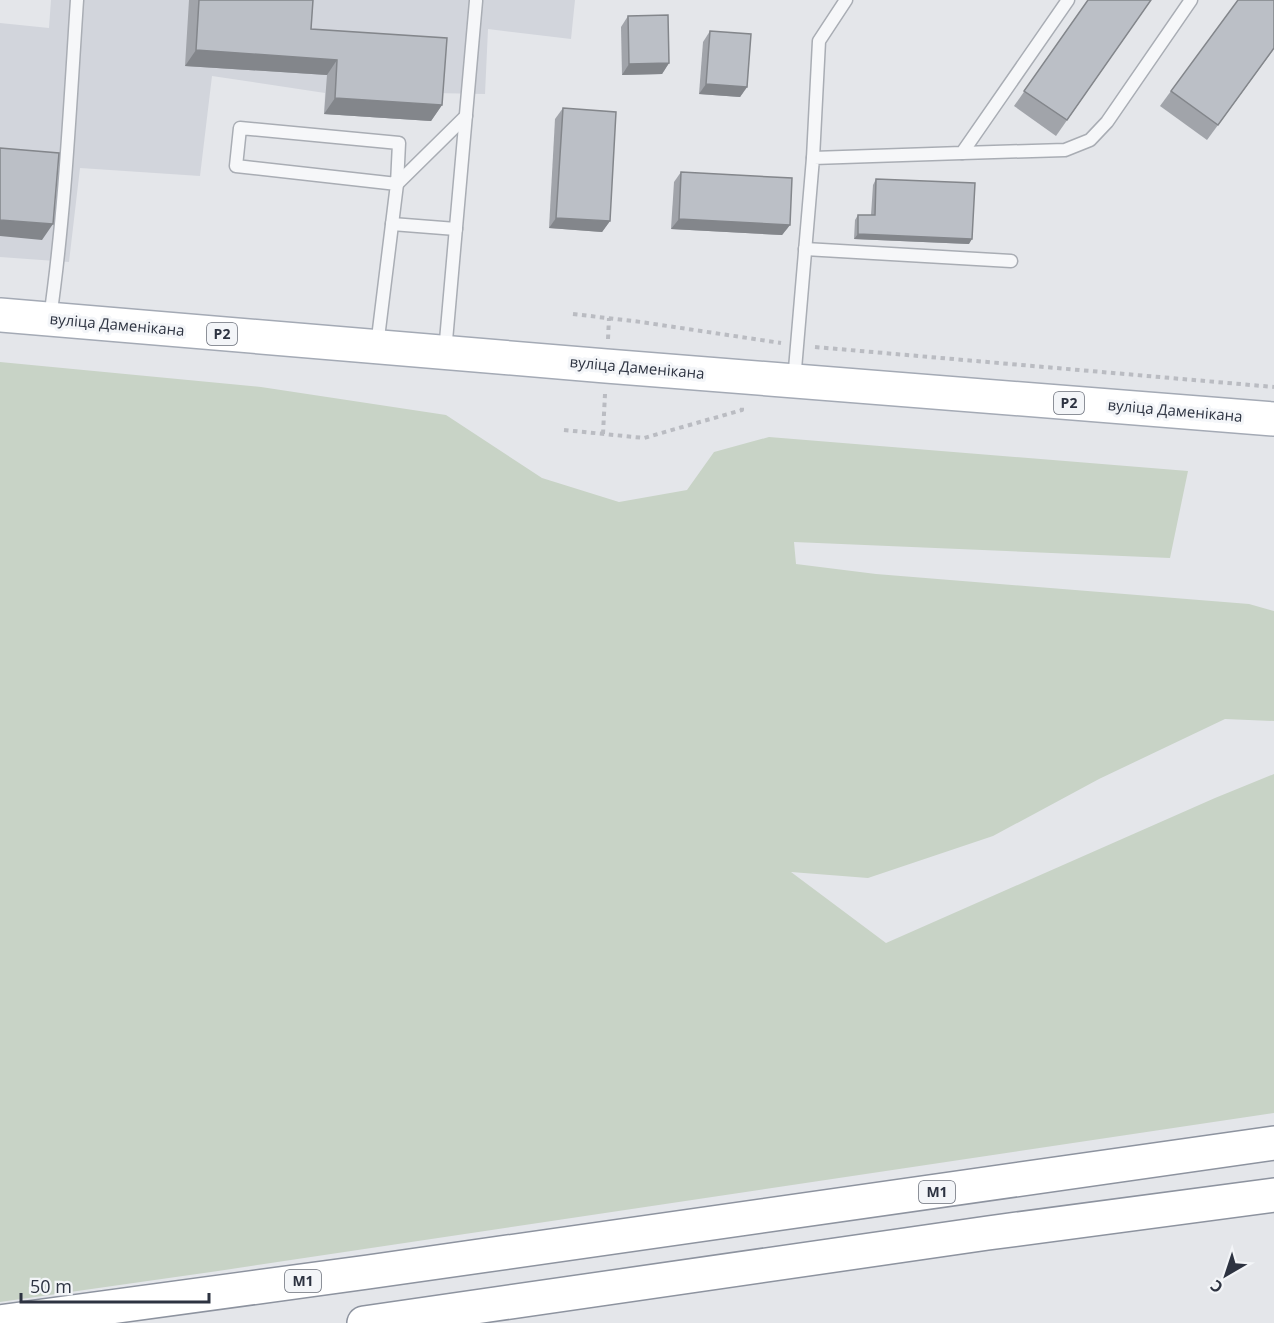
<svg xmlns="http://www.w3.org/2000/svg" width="1274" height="1323" viewBox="0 0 1274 1323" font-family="'Open Sans',sans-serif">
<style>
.built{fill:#d2d5dc}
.green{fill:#c8d3c6}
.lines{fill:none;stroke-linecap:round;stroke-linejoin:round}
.service-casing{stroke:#a9adb4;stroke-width:15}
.primary-casing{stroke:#a4aab5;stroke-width:36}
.motorway-casing{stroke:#8d939f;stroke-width:36}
.path{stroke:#babcc2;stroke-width:4;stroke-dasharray:4.5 4.5;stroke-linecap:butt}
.service{stroke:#f6f7f9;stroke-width:12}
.primary{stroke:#fff;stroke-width:33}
.motorway{stroke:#fff;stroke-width:33}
.wall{fill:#a1a4aa}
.shaded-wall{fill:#83868b}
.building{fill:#bbbfc6;stroke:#83868b;stroke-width:1.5}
.labels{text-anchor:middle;stroke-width:6;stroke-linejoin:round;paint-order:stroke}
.shield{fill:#f3f5f8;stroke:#686d78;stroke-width:1.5}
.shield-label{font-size:14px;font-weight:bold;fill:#2d3341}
.street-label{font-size:15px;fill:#2d3341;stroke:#f3f5f8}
</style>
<rect width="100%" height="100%" fill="#e4e6ea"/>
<!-- built -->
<polygon class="built" points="51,0 575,0 571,39 488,29 485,94 433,93 431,121 324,114 325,93 212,76 200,176 80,168 69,262 0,257 0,23 49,28"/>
<!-- green -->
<polygon class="green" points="0,362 261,387 446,415 542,478 619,502 687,490 714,452 769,437 1188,471 1170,558 794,542 796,564 876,574 1249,604 1274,611 1274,721 1225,719 1099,779 993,836 868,878 791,872 886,943 1215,798 1274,774 1274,1113 218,1271 0,1302"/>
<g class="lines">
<!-- service casing -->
<g class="service-casing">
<g id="service">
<polyline points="962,153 1065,150 1090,140 1107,122 1191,0"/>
<polyline points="813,158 819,41 846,0"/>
<polyline points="397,184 466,116"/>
<polyline points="392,224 456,229"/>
<polyline points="805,249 1011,261"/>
<path d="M50,318C65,213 70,106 77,0"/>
<polyline points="377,346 397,184 236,166 240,128 399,143 397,184"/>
<polyline points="445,352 476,1"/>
<polyline points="794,381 813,158 962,153 1068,0"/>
</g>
</g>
<!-- primary casing -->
<g class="primary-casing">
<polyline id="primary" points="0,315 606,366 1274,419"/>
</g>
<!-- motorway casing -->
<g class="motorway-casing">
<g id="motorway">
<polyline points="0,1322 368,1272 1274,1143"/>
<polyline points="364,1323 988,1233 1274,1195"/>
</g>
</g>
<!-- path -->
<g class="path">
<polyline points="573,314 641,322 781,343"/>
<polyline points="608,339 609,318"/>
<polyline points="815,347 1274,387"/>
<polyline points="564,430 644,438 742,410 742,404"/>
<polyline points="603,434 605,394"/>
</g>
<!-- service -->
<use href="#service" class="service"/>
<!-- primary -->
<use href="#primary" class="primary"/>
<!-- motorway -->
<use href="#motorway" class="motorway"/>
</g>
<!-- wall -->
<g class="wall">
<polygon points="189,0 313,0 311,29 442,105 431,121 324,114 327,75 185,66"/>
<polygon points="1088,0 1151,0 1056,136 1014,106"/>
<polygon points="628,16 669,63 662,74 622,75 621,27"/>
<polygon points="710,31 747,87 740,97 699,94 703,42"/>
<polygon points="1274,49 1207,140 1160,106 1171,91"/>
<polygon points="563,108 610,221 602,232 549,228 555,119"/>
<polygon points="681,172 790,225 782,235 671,229 674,182"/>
<polygon points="876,179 969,244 854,239 855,220 858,215 871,215 873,185"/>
</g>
<!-- shaded-wall -->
<g class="shaded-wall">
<polygon points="196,50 337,60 327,75 185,66"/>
<polygon points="669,63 662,74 622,75 629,64"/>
<polygon points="706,84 747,87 740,97 699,94"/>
<polygon points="335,98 442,105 431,121 324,114"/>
<polygon points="556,218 610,221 602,232 549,228"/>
<polygon points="679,219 790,225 782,235 671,229"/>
<polygon points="0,220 53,224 42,240 0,236"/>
<polygon points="858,234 972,239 969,244 854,239"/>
</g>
<!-- building -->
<g class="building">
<polygon points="199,0 313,0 311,29 447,38 442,105 335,98 337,60 196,50"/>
<polygon points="1088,0 1151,0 1067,120 1024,91"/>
<polygon points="1238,0 1274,0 1274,48 1218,125 1171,91"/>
<polygon points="668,15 669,63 629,64 628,16"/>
<polygon points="710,31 751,34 747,87 706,84"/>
<polygon points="563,108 616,112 610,221 556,218"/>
<polygon points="0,148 59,153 53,224 0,220"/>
<polygon points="681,172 792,178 790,225 679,219"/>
<polygon points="876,179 975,183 972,239 858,234 858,215 875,215"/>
</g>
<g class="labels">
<!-- shield labels -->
<g class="shield">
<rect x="207" y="323" width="30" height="22" rx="4.5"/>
<rect x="1054" y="392" width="30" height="22" rx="4.5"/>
<rect x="919" y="1181" width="36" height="22" rx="4.5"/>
<rect x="285" y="1270" width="36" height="22" rx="4.5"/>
</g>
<g class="shield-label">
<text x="222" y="339">Р2</text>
<text x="1069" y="408">Р2</text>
<text x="937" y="1197">М1</text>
<text x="303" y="1286">М1</text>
</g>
<!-- street labels -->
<g class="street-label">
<text transform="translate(117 325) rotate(5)" y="5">вуліца Даменікана</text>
<text transform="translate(637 368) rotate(5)" y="5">вуліца Даменікана</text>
<text transform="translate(1175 411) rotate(5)" y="5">вуліца Даменікана</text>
</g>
</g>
<!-- north arrow -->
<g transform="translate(1226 1275) rotate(219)" stroke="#f3f5f8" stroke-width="4.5" paint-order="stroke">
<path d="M0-4.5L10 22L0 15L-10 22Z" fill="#2d3341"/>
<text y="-9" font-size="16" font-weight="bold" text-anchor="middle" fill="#2d3341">С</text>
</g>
<!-- scale -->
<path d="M21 1293v9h188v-9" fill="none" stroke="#2d3341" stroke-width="3"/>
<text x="30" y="1293" font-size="18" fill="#2d3341" stroke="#f3f5f8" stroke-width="4.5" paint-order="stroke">50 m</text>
</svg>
